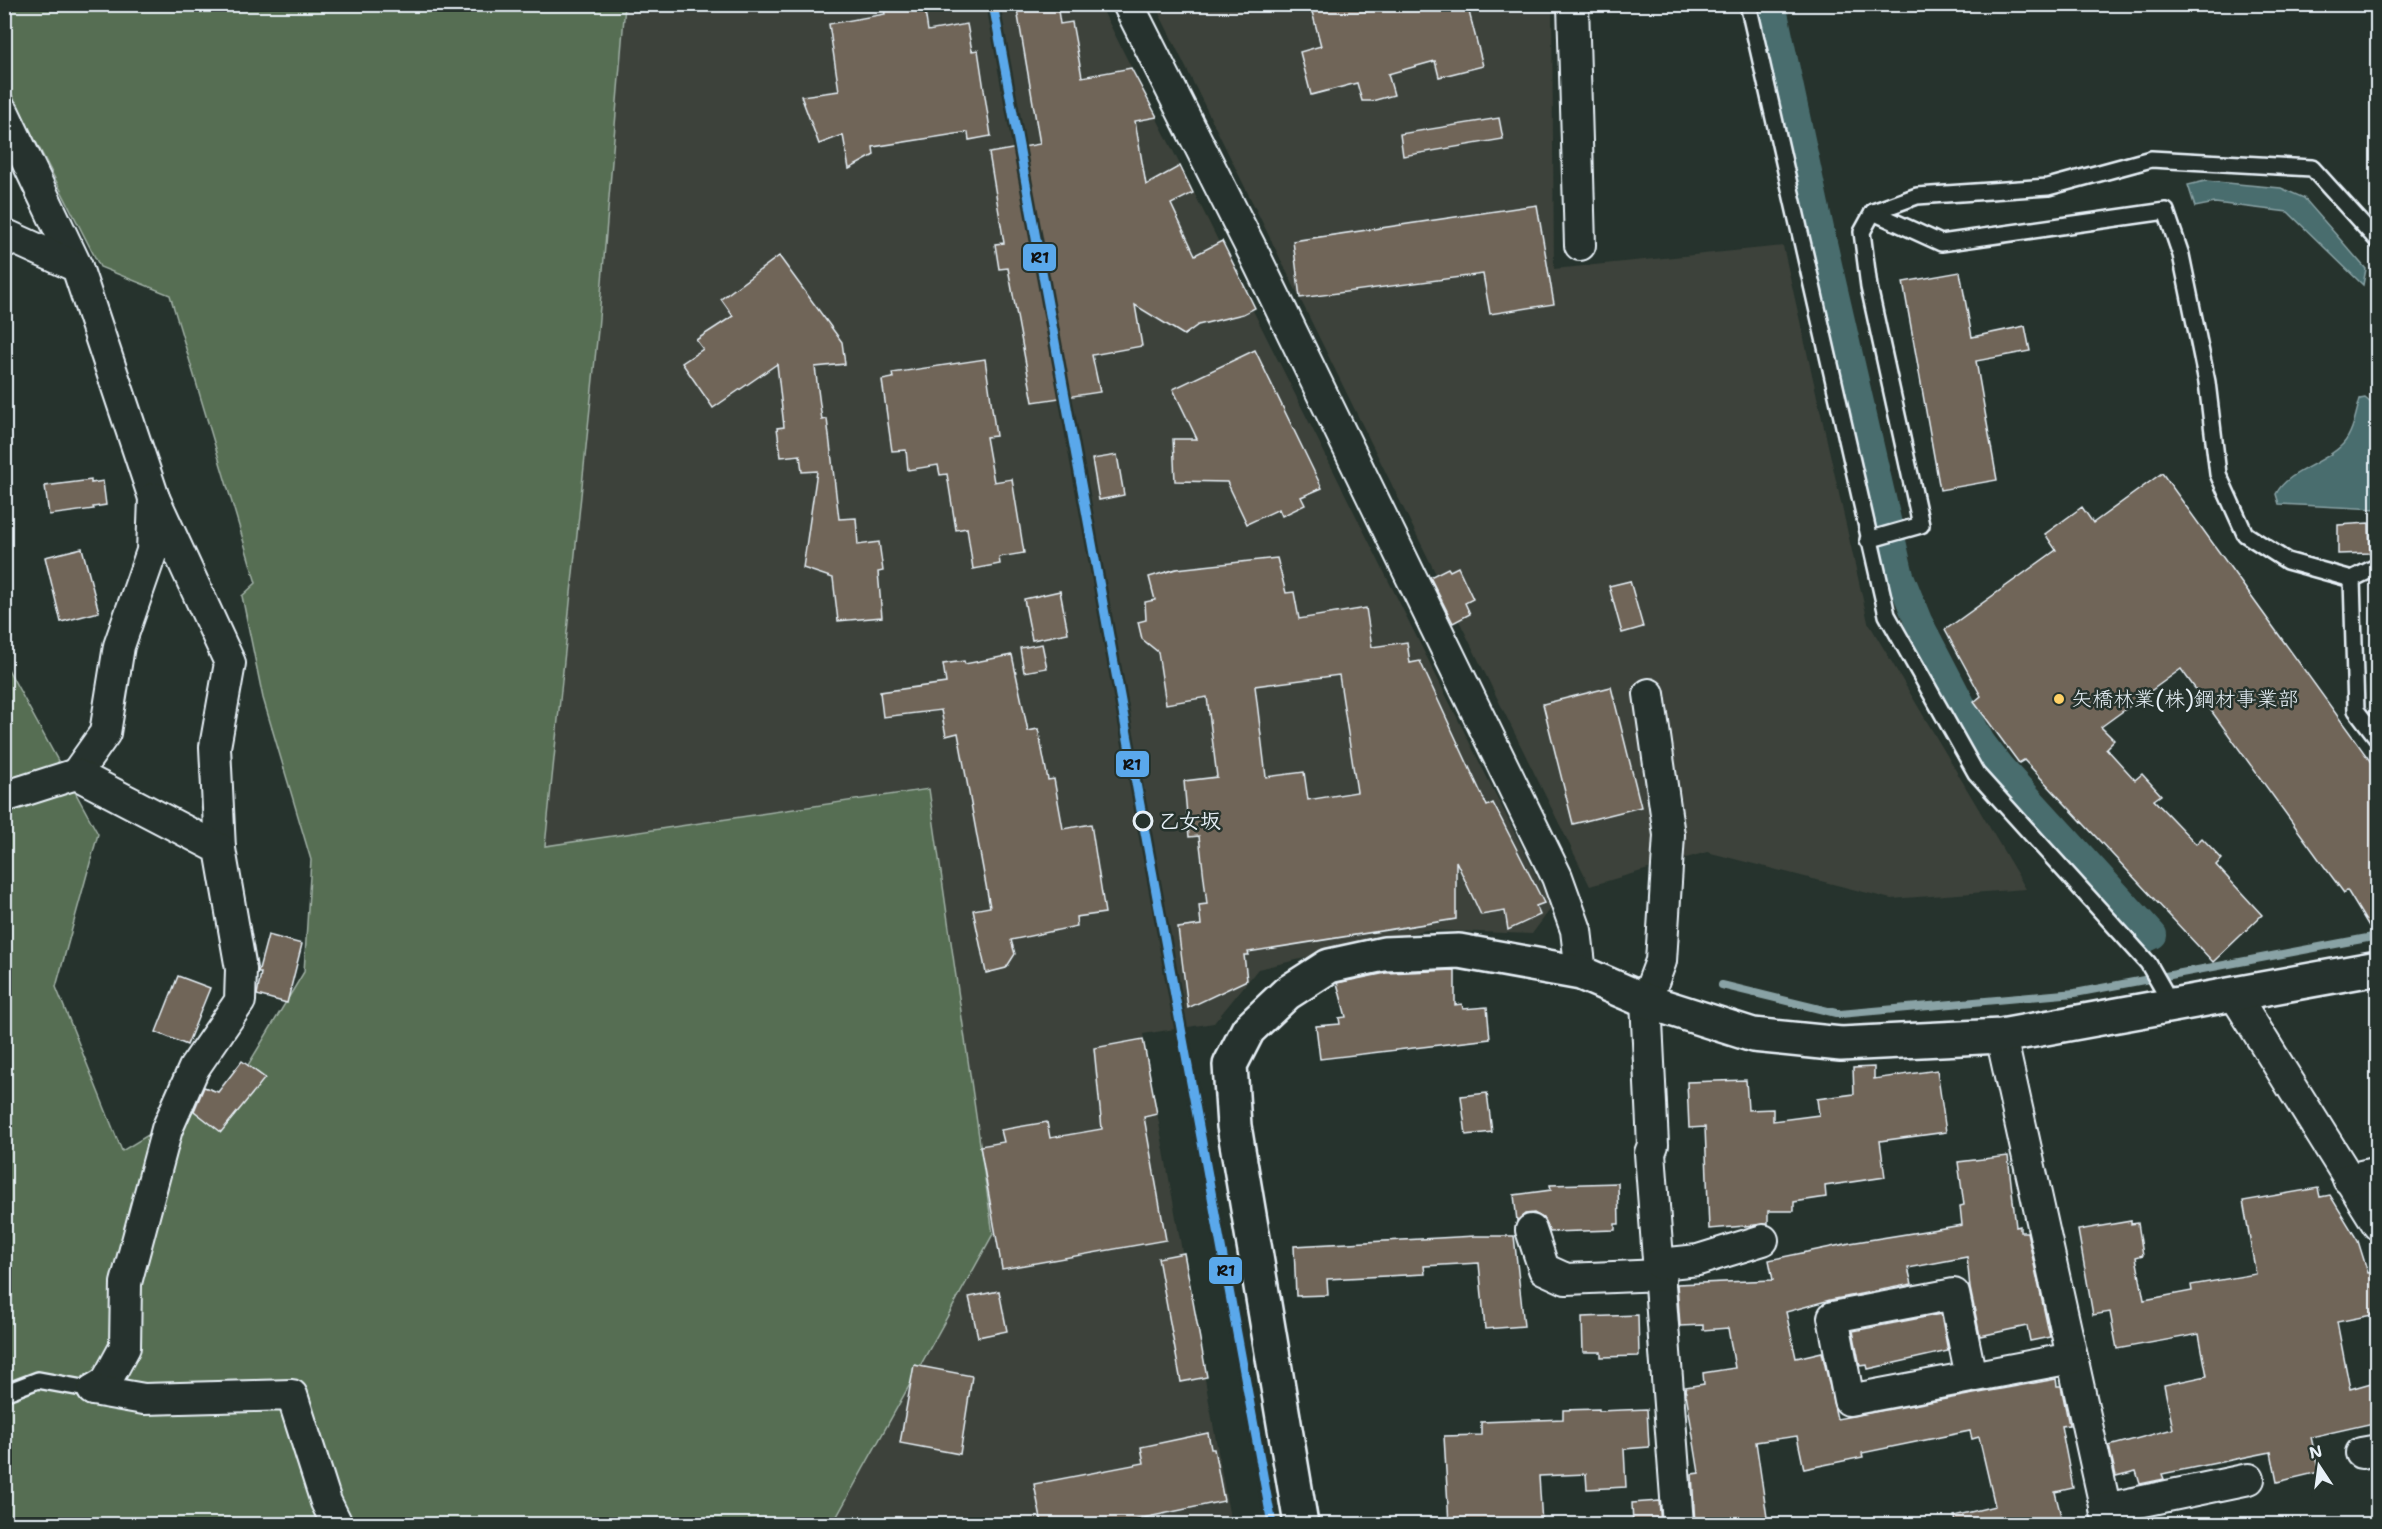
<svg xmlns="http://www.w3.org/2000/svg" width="2382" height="1529" viewBox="0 0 2382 1529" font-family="'Shantell Sans','Klee One',sans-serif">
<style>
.built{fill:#3c423a}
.green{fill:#576e53;stroke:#a0b0a6;stroke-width:1.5}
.water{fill:#496d6e;stroke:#89a2a5;stroke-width:1.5}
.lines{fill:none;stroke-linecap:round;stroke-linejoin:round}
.stream{stroke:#89a2a5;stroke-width:8}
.canal{stroke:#496d6e;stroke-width:28}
.building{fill:#6f6558;stroke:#e8f1f8;stroke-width:1.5;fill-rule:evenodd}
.lane-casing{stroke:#e8f1f8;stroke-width:20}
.street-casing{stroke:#e8f1f8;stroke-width:34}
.secondary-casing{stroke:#e8f1f8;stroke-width:38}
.lane{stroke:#26332d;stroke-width:15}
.street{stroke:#26332d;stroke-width:30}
.secondary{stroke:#26332d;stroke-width:33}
.rail-1-casing{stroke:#26332d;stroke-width:14}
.rail-1{stroke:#5aa8eb;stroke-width:9}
.poi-dot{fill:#ffd166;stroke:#26332d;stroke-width:2}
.stop-dot{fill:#26332d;stroke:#e8f1f8;stroke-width:3}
.labels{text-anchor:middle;stroke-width:5;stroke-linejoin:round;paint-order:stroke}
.poi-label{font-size:21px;fill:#e8f1f8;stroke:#26332d;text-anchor:start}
.stop-label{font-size:21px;font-weight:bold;fill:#e8f1f8;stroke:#26332d;text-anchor:start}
.line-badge{stroke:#26332d;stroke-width:2}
.pale-badge-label{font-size:16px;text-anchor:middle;font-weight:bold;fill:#111}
</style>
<rect width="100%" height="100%" fill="#26332d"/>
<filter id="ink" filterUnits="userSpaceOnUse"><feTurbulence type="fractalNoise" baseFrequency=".0167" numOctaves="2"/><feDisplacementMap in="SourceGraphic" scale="12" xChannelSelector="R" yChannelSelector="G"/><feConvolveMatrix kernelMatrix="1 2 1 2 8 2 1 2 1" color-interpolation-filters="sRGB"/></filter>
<g filter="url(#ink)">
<!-- built -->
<g class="built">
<polygon points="625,5 1100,5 1552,907 1532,934 1426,930 1258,969 1214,1023 1143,1034 1231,1524 838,1524 835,1520 993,1234 545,847 598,330"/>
<polygon points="1155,5 1552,5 1554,269 1783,246 1868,622 2026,889 1891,899 1707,852 1590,886"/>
</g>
<!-- green -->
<polygon class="green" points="5,5 625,5 598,330 545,846 929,789 993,1234 835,1520 838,1524 5,1524 4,662 98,834 56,987 122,1151 239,1080 304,972 311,860 263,698 242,596 256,583 170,295 100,267 5,81"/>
<!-- water -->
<g class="water">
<polygon points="2205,181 2281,188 2304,198 2366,269 2363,285 2288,212 2215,203 2195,207 2188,185"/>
<path d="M2365,398L2377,408V509L2279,504L2276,494C2288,470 2325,464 2343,444C2353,433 2356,413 2360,399Z"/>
</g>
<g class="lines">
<!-- stream -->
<polyline class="stream" points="1722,985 1840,1014 2075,993 2378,936"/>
<!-- canal -->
<polyline class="canal" points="1772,4 1823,243 1900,576 1918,621 1981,742 2000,767 2153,935 2143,940"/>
</g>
<!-- building -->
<g class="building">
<polygon points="883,4 924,4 928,31 967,24 972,51 978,50 991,136 969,140 968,132 873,147 874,155 849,169 843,135 819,144 801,96 839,91 829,24 885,14"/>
<polygon points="1016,4 1057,4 1060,24 1072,22 1082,77 1131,68 1157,117 1135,121 1146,185 1180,166 1193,193 1171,204 1195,255 1222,241 1255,308 1243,314 1198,325 1184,335 1135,305 1142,346 1092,355 1100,392 1033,402 1008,268 999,269 995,244 1004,243 989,153 1040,144"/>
<polygon points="1310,4 1467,4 1483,66 1439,77 1435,61 1388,74 1394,95 1372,101 1362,101 1357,83 1311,95 1300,52 1321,46"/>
<polygon points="1499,118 1503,139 1403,156 1400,134"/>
<polygon points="1537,205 1554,304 1490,314 1483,274 1300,298 1293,241"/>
<polygon points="779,256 842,342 845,364 815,367 822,420 827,419 839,519 856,518 858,545 879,542 883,571 878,572 882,617 838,621 833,578 803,568 817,471 802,472 800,455 781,457 777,428 784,427 777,364 713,408 682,363 703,349 696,340 733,316 721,299"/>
<polygon points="1960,272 1972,337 2025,326 2030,351 1976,361 1997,480 1940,490 1903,282"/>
<polygon points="1255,350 1322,488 1301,497 1305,505 1282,516 1279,509 1247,524 1227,482 1175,481 1173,439 1197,439 1173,389"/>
<polygon points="985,359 996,436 986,437 994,482 1012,479 1024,553 999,557 1000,564 973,569 967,528 956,530 947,474 940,475 938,465 908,470 906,450 892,451 882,380 893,378 892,373"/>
<polygon points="1117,455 1124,495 1099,500 1092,459"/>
<polygon points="2162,473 2378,772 2378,941 2347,890 2344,893 2318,858 2181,669 2101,727 2114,740 2106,748 2135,780 2142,774 2161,795 2154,800 2196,844 2202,838 2222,859 2216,865 2262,915 2213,962 2024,760 2019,763 1974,702 1981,696 1945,630 2056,550 2045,534 2082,507 2093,523"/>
<polygon points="91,480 91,483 103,481 106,505 93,507 94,509 49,515 45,486"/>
<polygon points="2369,523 2370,553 2338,554 2338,525"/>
<polygon points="82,548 99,612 61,622 45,557"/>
<path d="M1277,558L1286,593L1294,592L1299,619L1366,608L1372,647L1407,642L1410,663L1420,661L1487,806L1493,803L1544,903L1536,906L1540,915L1508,930L1505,911L1481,915L1456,861V919L1248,952L1249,955H1244L1247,980L1188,1008L1178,928L1201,925L1199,905L1207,904L1199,836L1189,837L1184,781L1217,777L1207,697L1166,704L1158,652L1142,639L1138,622L1146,620L1145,602L1155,600L1149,577L1176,569ZM1339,675L1357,792L1308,800L1304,772L1266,777L1255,686Z"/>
<polygon points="1458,567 1473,599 1465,603 1470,614 1453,623 1430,577 1448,568 1450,571"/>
<polygon points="1630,581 1643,627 1622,633 1609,586"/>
<polygon points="1060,591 1068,633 1032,640 1024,599"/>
<polygon points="1042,644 1047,668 1024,672 1020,648"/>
<polygon points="1012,655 1028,731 1038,729 1048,780 1054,779 1063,829 1091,824 1105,913 1076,917 1077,926 1011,940 1015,954 1006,968 986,973 973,910 990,907 958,733 946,736 941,710 883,717 880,692 946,683 943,664 964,661 965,664"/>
<polygon points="1611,687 1641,807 1573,824 1543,704"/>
<polygon points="268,935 302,944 287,1003 257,995 261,973 258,973"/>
<polygon points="1455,970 1455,1005 1462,1004 1463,1009 1487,1007 1490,1039 1320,1059 1316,1026 1340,1024 1339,1018 1346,1017 1337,983 1386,973"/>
<polygon points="178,976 210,988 187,1045 156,1032"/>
<polygon points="1143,1039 1157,1114 1144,1117 1166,1240 1002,1269 980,1146 1004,1142 1001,1130 1047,1122 1050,1138 1102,1129 1094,1048"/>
<polygon points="242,1061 265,1078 221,1132 194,1111 204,1087 218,1092"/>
<polygon points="1874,1067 1874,1079 1937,1070 1946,1132 1880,1141 1885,1177 1825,1186 1826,1197 1794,1202 1794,1211 1768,1211 1768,1224 1709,1229 1705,1127 1689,1128 1687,1082 1746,1080 1748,1110 1773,1109 1773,1121 1819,1115 1817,1099 1854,1094 1853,1068"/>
<polygon points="1487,1093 1492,1132 1466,1135 1461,1096"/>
<polygon points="2008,1156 2016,1227 2020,1226 2020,1232 2027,1232 2050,1337 2030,1341 2027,1326 1980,1336 1970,1288 1967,1257 1908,1268 1912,1284 1830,1300 1786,1312 1796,1358 1822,1352 1837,1419 2056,1379 2057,1386 2061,1386 2069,1425 2061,1426 2073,1488 2055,1492 2063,1524 1955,1524 1954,1516 1995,1506 1979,1437 1972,1439 1970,1431 1862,1453 1863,1457 1804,1469 1797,1436 1756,1442 1768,1524 1695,1524 1692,1474 1699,1473 1685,1387 1704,1384 1703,1373 1735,1368 1728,1328 1703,1330 1703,1325 1680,1326 1677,1284 1773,1280 1769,1260 1850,1243 1962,1225 1960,1206 1964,1205 1958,1162"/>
<polygon points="1618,1183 1619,1224 1615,1224 1615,1230 1550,1232 1543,1218 1534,1213 1525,1214 1517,1221 1514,1195 1551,1190 1550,1185"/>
<polygon points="2318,1188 2320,1197 2330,1195 2358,1241 2368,1273 2378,1272 2378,1312 2371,1313 2372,1315 2337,1322 2350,1389 2378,1381 2378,1422 2311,1437 2319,1472 2277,1482 2271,1452 2162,1474 2164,1479 2140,1484 2136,1471 2116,1476 2109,1446 2173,1429 2164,1385 2207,1376 2199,1334 2117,1349 2110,1312 2093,1315 2078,1230 2131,1221 2131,1224 2138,1223 2143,1255 2136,1257 2144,1300 2192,1291 2191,1285 2256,1274 2243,1201"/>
<polygon points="1475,1236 1514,1236 1524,1326 1485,1329 1479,1263 1424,1266 1425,1274 1327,1279 1328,1295 1296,1296 1294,1246"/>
<polygon points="1184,1253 1207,1377 1181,1382 1158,1258"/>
<polygon points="999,1291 1007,1331 978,1337 969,1297"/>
<polygon points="1941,1314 1948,1351 1868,1369 1867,1365 1860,1366 1853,1331"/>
<polygon points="1638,1315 1639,1356 1601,1357 1601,1352 1583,1352 1582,1317"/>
<polygon points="914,1365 972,1376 960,1454 900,1443"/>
<polygon points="1599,1409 1599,1411 1647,1409 1649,1447 1624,1449 1626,1487 1587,1489 1586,1474 1539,1476 1542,1524 1449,1524 1444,1436 1481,1435 1481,1422 1563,1419 1563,1410"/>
<polygon points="1208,1433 1211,1449 1214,1449 1224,1501 1115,1524 1042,1524 1034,1484 1144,1463 1141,1447"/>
<polygon points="1659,1501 1661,1524 1633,1524 1632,1503"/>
</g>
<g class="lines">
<!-- lane casing -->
<g class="lane-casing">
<g id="lane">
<polyline points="1748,4 1887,615 1976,773 2148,963 2172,1005"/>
<polyline points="1873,212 1917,196 2048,187 2151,159 2312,168 2378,241"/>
<polyline points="1868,540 1921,525 1869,287 1862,232 1873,212 1941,243 2166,211 2181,255 2207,382 2218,474 2245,534 2287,561 2352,579"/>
<polyline points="2378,566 2352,579 2356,710 2378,739"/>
<polyline points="4,1393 38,1380 93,1390"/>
</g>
</g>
<!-- street casing -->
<g class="street-casing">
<g id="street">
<polyline points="1128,4 1255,256 1557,877 1576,930 1581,973"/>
<polyline points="1573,4 1580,245"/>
<polyline points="4,113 77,267"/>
<polyline points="4,234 77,267 154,498"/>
<polyline points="1649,694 1669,835 1661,961 1646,1001 1653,1145 1650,1153 1678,1524"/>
<polyline points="76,774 105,733 119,646 152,551 154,498 230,663 215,747 220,849"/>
<polyline points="4,797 76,774 220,849 241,969 240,1001 194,1068 167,1129 126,1283 125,1347 106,1382 93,1390"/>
<polyline points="2234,994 2378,1225"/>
<polyline points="2001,1036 2109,1524"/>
<polyline points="2348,1179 2378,1172"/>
<polyline points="1531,1230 1544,1269 1566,1279 1661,1275"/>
<polyline points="1660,1264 1698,1260 1763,1240"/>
<polyline points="1971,1377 1954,1294 1833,1317 1849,1400 2072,1358"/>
<polyline points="93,1390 144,1399 292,1395 326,1502 337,1524"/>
<polyline points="2361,1453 2378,1450"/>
<polyline points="2105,1509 2249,1479"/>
</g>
</g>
<!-- secondary casing -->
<g class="secondary-casing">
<polyline id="secondary" points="1301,1524 1234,1126 1230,1065 1248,1030 1287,993 1329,966 1384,954 1459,951 1581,973 1646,1001 1753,1035 1841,1044 2001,1036 2378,968"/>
</g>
<!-- lane -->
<use href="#lane" class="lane"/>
<!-- street -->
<use href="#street" class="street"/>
<!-- secondary -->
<use href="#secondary" class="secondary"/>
<!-- rail-1 casing -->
<g class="rail-1-casing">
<polyline id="rail-1" points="993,4 1272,1524"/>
</g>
<!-- rail-1 -->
<use href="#rail-1" class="rail-1"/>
</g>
</g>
<!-- markers -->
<circle class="poi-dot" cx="2059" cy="699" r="6"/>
<circle class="stop-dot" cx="1143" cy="821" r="9"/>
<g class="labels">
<!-- poi labels -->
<g class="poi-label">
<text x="2071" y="706">矢橋林業(株)鋼材事業部</text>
</g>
<!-- stop labels -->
<g class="stop-label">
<text x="1158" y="828">乙女坂</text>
</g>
</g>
<g class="line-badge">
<rect x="1022" y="243" width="35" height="29" rx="6" fill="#5aa8eb"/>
<rect x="1115" y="750" width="35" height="28" rx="6" fill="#5aa8eb"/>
<rect x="1208" y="1256" width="35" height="29" rx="6" fill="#5aa8eb"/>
</g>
<g class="pale-badge-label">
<text x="1040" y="263">R1</text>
<text x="1132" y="770">R1</text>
<text x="1226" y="1276">R1</text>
</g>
<!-- margin -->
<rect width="2382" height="1529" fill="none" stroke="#26332d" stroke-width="24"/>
<rect x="12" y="12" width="2358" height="1505" fill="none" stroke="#e8f1f8" stroke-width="2" filter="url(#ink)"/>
<!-- north arrow -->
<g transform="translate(2319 1466) rotate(347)" stroke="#26332d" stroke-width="4.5" paint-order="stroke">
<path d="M0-4.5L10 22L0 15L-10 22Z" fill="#e8f1f8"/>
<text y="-9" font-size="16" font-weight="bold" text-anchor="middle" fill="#e8f1f8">N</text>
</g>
</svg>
